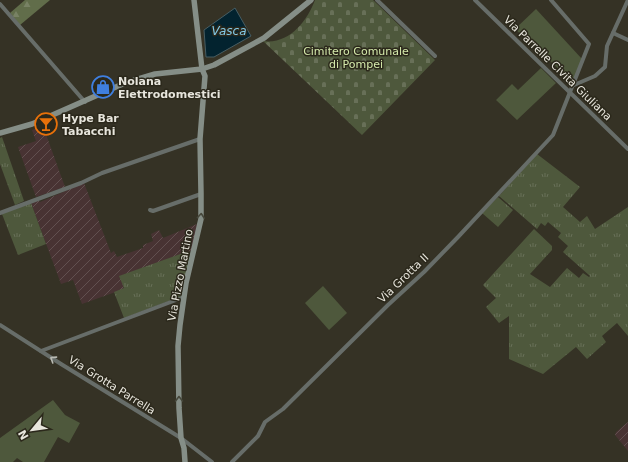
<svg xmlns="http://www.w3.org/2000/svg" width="628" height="462" viewBox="0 0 628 462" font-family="'DejaVu Sans',sans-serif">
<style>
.industrial{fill:url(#industrial-furrows)}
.grass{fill:url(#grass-tufts)}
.forest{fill:url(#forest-firs)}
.cemetery{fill:url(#cemetery-stones)}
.park{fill:#4e583c}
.water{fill:#03232f;stroke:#475d63}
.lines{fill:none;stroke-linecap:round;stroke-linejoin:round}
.street{stroke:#676d69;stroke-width:4}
.secondary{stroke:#858e87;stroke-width:5.5}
.oneway{stroke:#46473b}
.oneway2{stroke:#babbb4}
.labels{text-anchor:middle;stroke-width:3;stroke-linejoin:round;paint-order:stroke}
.park-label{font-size:11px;fill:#d4e9ab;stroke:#2b281b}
.street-label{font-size:11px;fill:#e7e5dc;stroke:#2b281b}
.poi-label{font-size:11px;font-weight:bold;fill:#e7e5dc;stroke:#2b281b;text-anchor:start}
.water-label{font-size:12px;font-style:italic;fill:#83cbe9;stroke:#2b281b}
</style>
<defs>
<pattern id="industrial-furrows" width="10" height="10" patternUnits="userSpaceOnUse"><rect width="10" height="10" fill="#483333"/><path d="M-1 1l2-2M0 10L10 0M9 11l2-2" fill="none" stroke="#625050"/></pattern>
<pattern id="grass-tufts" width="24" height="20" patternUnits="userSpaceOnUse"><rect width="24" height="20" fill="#4e583c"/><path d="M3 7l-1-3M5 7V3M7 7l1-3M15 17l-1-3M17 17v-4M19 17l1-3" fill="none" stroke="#687058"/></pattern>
<pattern id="forest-firs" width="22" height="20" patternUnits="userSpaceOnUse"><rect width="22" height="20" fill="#616d4a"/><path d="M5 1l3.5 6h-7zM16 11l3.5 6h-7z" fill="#788264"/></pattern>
<pattern id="cemetery-stones" width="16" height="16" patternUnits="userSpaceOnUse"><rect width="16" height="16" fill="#4e583c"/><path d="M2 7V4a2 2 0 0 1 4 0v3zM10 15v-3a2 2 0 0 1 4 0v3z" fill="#687058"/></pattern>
</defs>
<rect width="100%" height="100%" fill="#353225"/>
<!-- industrial -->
<g class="industrial">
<polygon points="43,126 65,187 36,197 18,147 36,141 32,130"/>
<polygon points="84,183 111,253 114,251 117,257 143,248 143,245 153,241 151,234 159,230 163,238 197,224 193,250 120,276 124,289 82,304 73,280 61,284 31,203 38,200 40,202"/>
<polygon points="628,422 628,451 615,435 616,432"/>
</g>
<!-- grass -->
<g class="grass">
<polygon points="2,137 24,201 15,205 0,164 0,138"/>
<polygon points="537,154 580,187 563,207 580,222 587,216 595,229 628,207 628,336 617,323 602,336 606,342 587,359 576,347 543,374 509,359 509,316 499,323 486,307 496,298 483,285 534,229 552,246 552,250 530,274 550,287 567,268 579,278 583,273 589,277 590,276 563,252 568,246 558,237 561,233 548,222 545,226 541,223 537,229 499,196"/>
<polygon points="498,197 513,210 498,227 482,213"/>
<polygon points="31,203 46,244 18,255 2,214"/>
<polygon points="186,252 186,259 191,258 182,296 124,318 114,292 124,288 119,276"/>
</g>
<!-- forest -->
<polygon class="forest" points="25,0 50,0 20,25 10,13"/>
<!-- cemetery -->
<path class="cemetery" d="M315,0H373L435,60L362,135L263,41C288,45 307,22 315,0Z"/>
<!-- park -->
<g class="park">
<polygon points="536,9 582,59 573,82 515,29"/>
<polygon points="541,68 556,83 517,120 496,100 512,84 518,90"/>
<polygon points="323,286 347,313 329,330 305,303"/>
<polygon points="53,400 65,415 80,423 69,443 58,437 44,462 23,462 17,458 13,462 0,462 0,438"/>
</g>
<!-- water -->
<polygon class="water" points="235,8 251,36 214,57 206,57 204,30"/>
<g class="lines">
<!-- street -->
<g class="street">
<polyline points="377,0 435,56"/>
<polyline points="475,0 628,149"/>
<polyline points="0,4 85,102"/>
<polyline points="613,33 628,40"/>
<polyline points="574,85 595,76 605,67 607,46 628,0"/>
<polyline points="150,210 153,211 201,194"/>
<polyline points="0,213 81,183 102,173 200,139"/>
<polyline points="0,325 61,364 181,438 212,462"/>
<polyline points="41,351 184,297"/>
<polyline points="232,462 258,436 265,422 283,409 388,305 424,272 458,237 553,135 589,44 551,0"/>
</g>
<!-- secondary -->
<g class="secondary">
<polyline points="0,133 32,124 125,83 155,74 202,69 214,65 264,38 311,0"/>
<polyline points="185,462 184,448 181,438 179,408 178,346 180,325 186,283 201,219 201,193 200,139 205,76 202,69 194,0"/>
</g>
</g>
<!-- one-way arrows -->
<defs><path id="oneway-chevron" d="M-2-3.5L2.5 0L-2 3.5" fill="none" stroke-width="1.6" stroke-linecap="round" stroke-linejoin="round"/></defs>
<g class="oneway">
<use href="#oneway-chevron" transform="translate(201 216) rotate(-85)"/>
<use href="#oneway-chevron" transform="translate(179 399) rotate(-91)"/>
</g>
<use class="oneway2" href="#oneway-chevron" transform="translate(53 359) rotate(-147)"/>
<!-- icons -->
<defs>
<g id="shop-ring" transform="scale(1.15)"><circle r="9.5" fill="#2b281b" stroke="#3f7fe0" stroke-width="1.5"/><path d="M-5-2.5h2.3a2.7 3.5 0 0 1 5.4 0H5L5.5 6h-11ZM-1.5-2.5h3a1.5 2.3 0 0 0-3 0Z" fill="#3f7fe0"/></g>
<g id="bar-ring" transform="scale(1.15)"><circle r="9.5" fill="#2b281b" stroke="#e8710a" stroke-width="1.5"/><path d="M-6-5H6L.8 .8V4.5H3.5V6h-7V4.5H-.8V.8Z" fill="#e8710a"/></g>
</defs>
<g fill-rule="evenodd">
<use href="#shop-ring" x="103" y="87"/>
<use href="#bar-ring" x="46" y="124"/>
</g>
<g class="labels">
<!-- park labels -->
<g class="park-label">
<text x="356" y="55">Cimitero Comunale<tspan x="356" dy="13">di Pompei</tspan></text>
</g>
<!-- street labels -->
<g class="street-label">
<text transform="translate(558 68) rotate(44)" y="4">Via Parrelle Civita Giuliana</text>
<text transform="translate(180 275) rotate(-79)" y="4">Via Pizzo Martino</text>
<text transform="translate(403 278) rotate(-44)" y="4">Via Grotta II</text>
<text transform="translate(112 385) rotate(32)" y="4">Via Grotta Parrella</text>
</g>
<!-- poi labels -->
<g class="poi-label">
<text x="118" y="85">Nolana<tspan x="118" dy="13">Elettrodomestici</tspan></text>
<text x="62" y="122">Hype Bar<tspan x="62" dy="13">Tabacchi</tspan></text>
</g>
<!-- water labels -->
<g class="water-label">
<text x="229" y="35">Vasca</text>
</g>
</g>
<!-- north arrow -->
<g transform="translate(32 430) rotate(241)" stroke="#2b281b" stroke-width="3" paint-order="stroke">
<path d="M0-3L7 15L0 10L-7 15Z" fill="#e7e5dc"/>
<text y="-6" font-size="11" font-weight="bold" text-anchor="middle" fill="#e7e5dc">N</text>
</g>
</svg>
